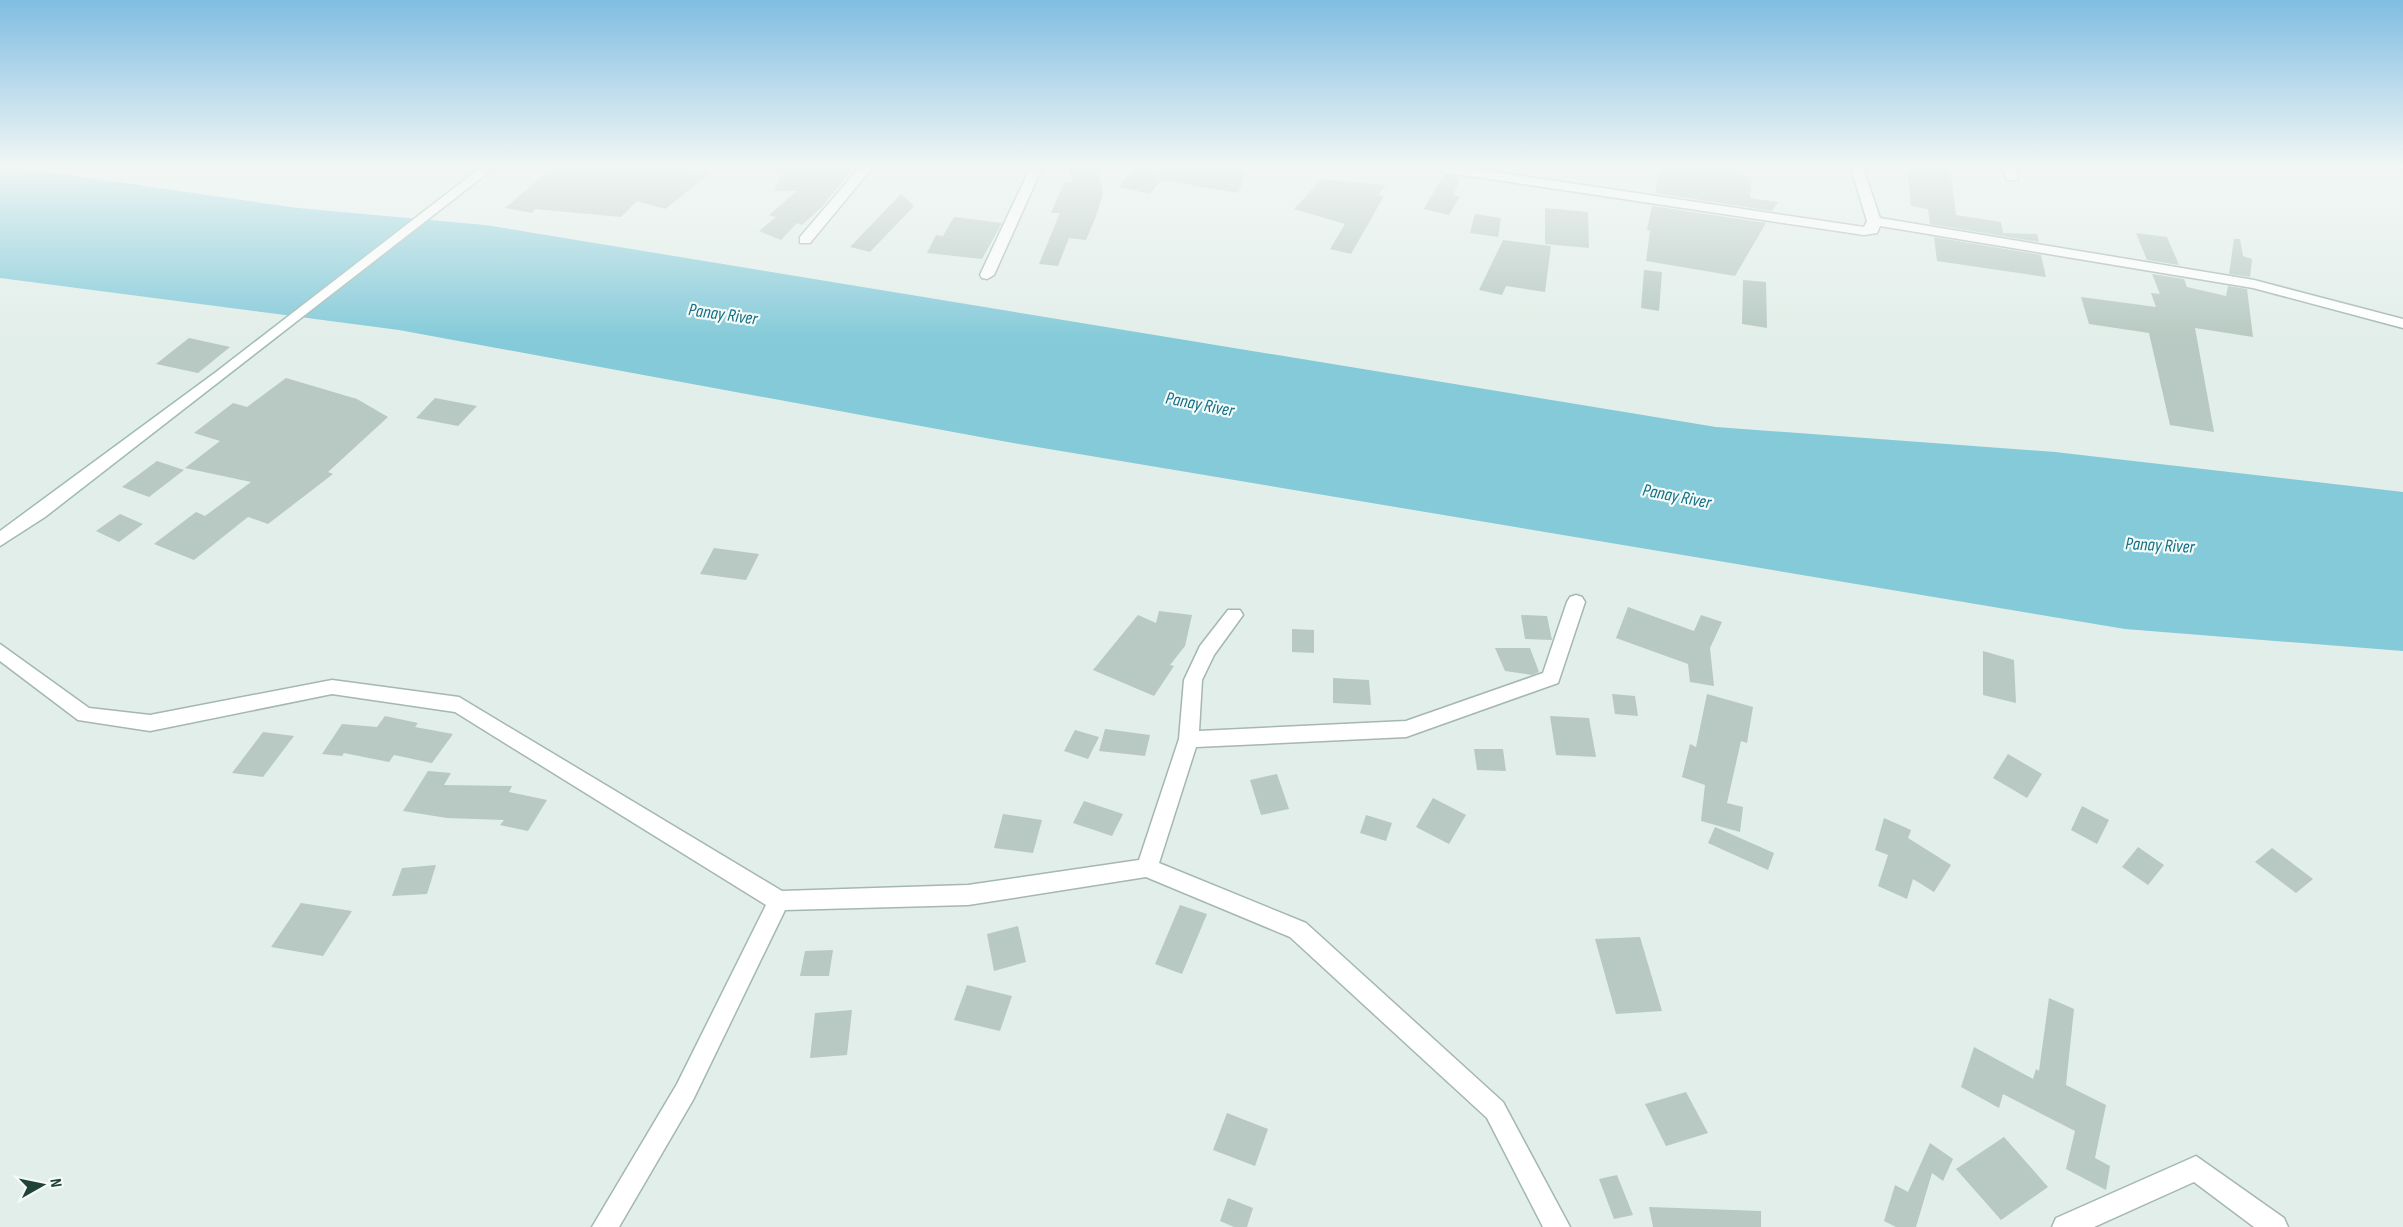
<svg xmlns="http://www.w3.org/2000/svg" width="2403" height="1227" viewBox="0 0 2403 1227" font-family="'Sofia Sans Condensed',sans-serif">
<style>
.water{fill:#84cad9}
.building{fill:#b7c9c2}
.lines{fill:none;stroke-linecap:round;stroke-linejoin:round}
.street-casing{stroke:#a4b7b1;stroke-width:3}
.secondary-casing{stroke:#9fbbb2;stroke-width:3}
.street{fill:#fff;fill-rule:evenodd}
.secondary{fill:#fff;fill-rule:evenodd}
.labels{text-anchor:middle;stroke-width:4.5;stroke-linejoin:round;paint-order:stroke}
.water-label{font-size:18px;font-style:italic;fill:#126f85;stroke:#f3faf7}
</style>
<rect width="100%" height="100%" fill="#e2eee9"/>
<!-- water -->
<polygon class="water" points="0,168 19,168 298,208 485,225 1716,427 2055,452 2403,492 2403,651 2125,629 1013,443 399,330 0,278"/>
<!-- building -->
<g class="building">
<polygon points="552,168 660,168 709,174 665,209 637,201 621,217 535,209 532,213 505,208"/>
<polygon points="829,168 853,168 822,207 802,225 797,223 781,240 759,231 776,217 769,215 797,191 774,191 784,170 825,171"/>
<polygon points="1069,168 1098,168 1103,194 1096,216 1086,240 1069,238 1058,266 1039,264 1060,213 1051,213 1064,182 1072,182"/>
<polygon points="1134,168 1160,172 1160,168 1248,168 1238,193 1161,180 1150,194 1119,187"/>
<polygon points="1660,168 1729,168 1752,178 1750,198 1778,202 1772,211 1655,193"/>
<polygon points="1907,168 1950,168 1956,215 2001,222 2003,233 2037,234 2039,242 1930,224 1928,209 1911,206"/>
<polygon points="1444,174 1461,177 1453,195 1460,196 1449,215 1424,209"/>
<polygon points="1322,179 1386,185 1378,195 1384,196 1351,254 1330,249 1345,224 1294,209"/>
<polygon points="901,194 914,206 870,252 850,247"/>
<polygon points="1652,206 1766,223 1735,276 1646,261 1650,231 1647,230"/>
<polygon points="1545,208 1588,212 1589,248 1545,244"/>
<polygon points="1475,214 1501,218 1498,237 1470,233"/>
<polygon points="954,217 1002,223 982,259 927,253 936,235 943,236"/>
<polygon points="2136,233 2167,237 2179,265 2147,260"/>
<polygon points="1934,237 2041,255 2046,277 1937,261"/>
<polygon points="2234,239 2240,239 2243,256 2252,259 2250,277 2229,274"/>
<polygon points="1503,240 1551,246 1545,292 1506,286 1502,295 1479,290"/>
<polygon points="1644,270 1662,272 1659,311 1641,308"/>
<polygon points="2152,274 2184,279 2187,287 2226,296 2228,286 2247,289 2253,337 2195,328 2214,432 2170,425 2149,333 2089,324 2081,297 2156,307 2151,293 2160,294"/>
<polygon points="1743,280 1766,282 1767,328 1742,324"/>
<polygon points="189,338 230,347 198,373 156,364"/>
<polygon points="286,378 357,399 388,417 328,472 333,474 268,524 248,517 194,560 154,544 196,512 205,516 251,482 185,468 220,441 194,433 233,403 247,407"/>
<polygon points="435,398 477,406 458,426 416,418"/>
<polygon points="157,461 184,470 149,497 122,487"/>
<polygon points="120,514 143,524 119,542 96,531"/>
<polygon points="714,548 759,554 746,580 700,574"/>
<polygon points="1628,607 1694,631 1701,615 1722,622 1710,648 1714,686 1690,682 1688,664 1616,638"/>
<polygon points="1159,611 1192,615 1185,646 1170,665 1174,666 1154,696 1093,670 1138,615 1156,623"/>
<polygon points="1521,615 1547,616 1552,640 1525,639"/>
<polygon points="1292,629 1314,630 1314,653 1292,652"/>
<polygon points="1495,648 1530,648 1539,672 1532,675 1505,671"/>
<polygon points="1983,651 2014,660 2016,703 1983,695"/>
<polygon points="1333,678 1369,680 1371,705 1333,703"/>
<polygon points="1612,694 1635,696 1638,716 1615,714"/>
<polygon points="1707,694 1753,707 1747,743 1741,741 1727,803 1743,807 1740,832 1701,821 1705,785 1682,777 1690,744 1696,747"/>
<polygon points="385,716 418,723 415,727 453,734 432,763 394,755 389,762 344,753 342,756 322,754 342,724 377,727"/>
<polygon points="1550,716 1589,718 1596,757 1556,755"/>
<polygon points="1105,729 1150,735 1145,756 1099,751"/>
<polygon points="1075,730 1099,737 1088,759 1064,751"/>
<polygon points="263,732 294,736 263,777 232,773"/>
<polygon points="1474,749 1503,749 1506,771 1477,770"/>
<polygon points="2008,754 2042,774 2027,798 1993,778"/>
<polygon points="428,771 451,773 444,785 512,786 509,792 547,800 528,831 500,825 504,820 447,818 403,811"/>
<polygon points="1277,774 1289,809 1261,815 1250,780"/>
<polygon points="1433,798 1466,815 1449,844 1416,827"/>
<polygon points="1084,801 1123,814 1112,836 1073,823"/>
<polygon points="2082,806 2109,820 2097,844 2071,830"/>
<polygon points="1003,814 1042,820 1033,853 994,848"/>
<polygon points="1366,815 1392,823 1386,841 1360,833"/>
<polygon points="1884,818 1911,830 1908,838 1951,865 1934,892 1913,879 1907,899 1878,886 1888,855 1875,850"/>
<polygon points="1715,827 1774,853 1768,870 1708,843"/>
<polygon points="2138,847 2164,865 2148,885 2122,867"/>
<polygon points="2272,848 2313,879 2296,893 2255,862"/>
<polygon points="436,865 427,894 392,896 402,868"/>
<polygon points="301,903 352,911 323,956 271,947"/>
<polygon points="1180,905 1207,914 1182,974 1155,964"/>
<polygon points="1018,926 1026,962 994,971 987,934"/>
<polygon points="1640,937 1662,1011 1616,1014 1595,939"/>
<polygon points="833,950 829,976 800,976 805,951"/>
<polygon points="967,985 1012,996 1000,1031 954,1020"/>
<polygon points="2049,998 2074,1009 2066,1085 2106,1105 2095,1158 2110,1166 2106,1190 2066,1169 2075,1131 2003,1094 1999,1108 1961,1087 1974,1047 2033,1079 2036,1069 2039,1071"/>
<polygon points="852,1010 847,1055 810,1058 815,1013"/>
<polygon points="1686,1092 1708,1133 1666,1146 1645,1104"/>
<polygon points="1227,1113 1268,1129 1255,1166 1213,1150"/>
<polygon points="2004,1137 2048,1187 2001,1220 1956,1169"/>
<polygon points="1930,1143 1953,1159 1943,1181 1932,1173 1916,1227 1896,1227 1884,1221 1895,1185 1908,1192"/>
<polygon points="1617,1175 1633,1215 1614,1219 1599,1179"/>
<polygon points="1228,1198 1253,1208 1247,1227 1234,1227 1220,1221"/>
<polygon points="1649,1207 1761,1211 1761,1227 1653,1227"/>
</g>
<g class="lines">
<!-- street casing -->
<g class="street-casing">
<g id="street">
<polygon points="859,168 872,168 810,243 800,243 800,237"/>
<polygon points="1030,168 1042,168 994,275 987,279 982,278 980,275"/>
<polygon points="1437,168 1469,168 1864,227 1867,221 1851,168 1863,168 1880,218 2254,280 2403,319 2403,328 2253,288 1880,226 1877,233 1864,235 1443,172"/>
<polygon points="2002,168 2014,168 2018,177 2017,180 2007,180"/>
<polygon points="1576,595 1582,597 1585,602 1558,683 1406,737 1196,747 1159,863 1306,923 1503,1102 1570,1227 1543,1227 1487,1118 1290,937 1146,877 968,905 785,910 693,1100 619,1227 592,1227 677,1084 766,905 455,712 332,694 150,731 78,720 0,661 0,644 89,708 150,715 332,680 459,697 782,891 968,885 1139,860 1179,739 1184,680 1200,646 1228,610 1240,610 1243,615 1214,655 1202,680 1199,731 1406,721 1543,673 1567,602 1570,597"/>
<polygon points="2196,1156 2284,1218 2288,1227 2254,1227 2194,1182 2094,1227 2052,1227 2056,1218"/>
</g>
</g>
<!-- secondary casing -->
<g class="secondary-casing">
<polygon id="secondary" points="480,168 494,168 45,517 0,546 0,531 216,372"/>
</g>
<!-- street -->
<use href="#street" class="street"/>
<!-- secondary -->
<use href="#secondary" class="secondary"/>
</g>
<!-- sky -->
<linearGradient id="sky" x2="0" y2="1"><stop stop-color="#80bde2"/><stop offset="0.49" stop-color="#f2f7f5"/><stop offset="1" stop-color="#f2f7f5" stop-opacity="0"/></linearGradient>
<rect width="2403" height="340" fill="url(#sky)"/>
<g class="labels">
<!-- water labels -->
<g class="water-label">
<text transform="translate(723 314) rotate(8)" y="6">Panay River</text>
<text transform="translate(1200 404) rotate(11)" y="6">Panay River</text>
<text transform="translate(1677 496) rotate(11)" y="6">Panay River</text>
<text transform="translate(2160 545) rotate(3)" y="6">Panay River</text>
</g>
</g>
<!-- north arrow -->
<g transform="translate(42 1185) rotate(81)" stroke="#f3faf7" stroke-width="4.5" paint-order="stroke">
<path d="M0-4.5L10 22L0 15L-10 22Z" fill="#204239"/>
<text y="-9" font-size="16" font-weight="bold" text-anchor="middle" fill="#204239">N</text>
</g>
</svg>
